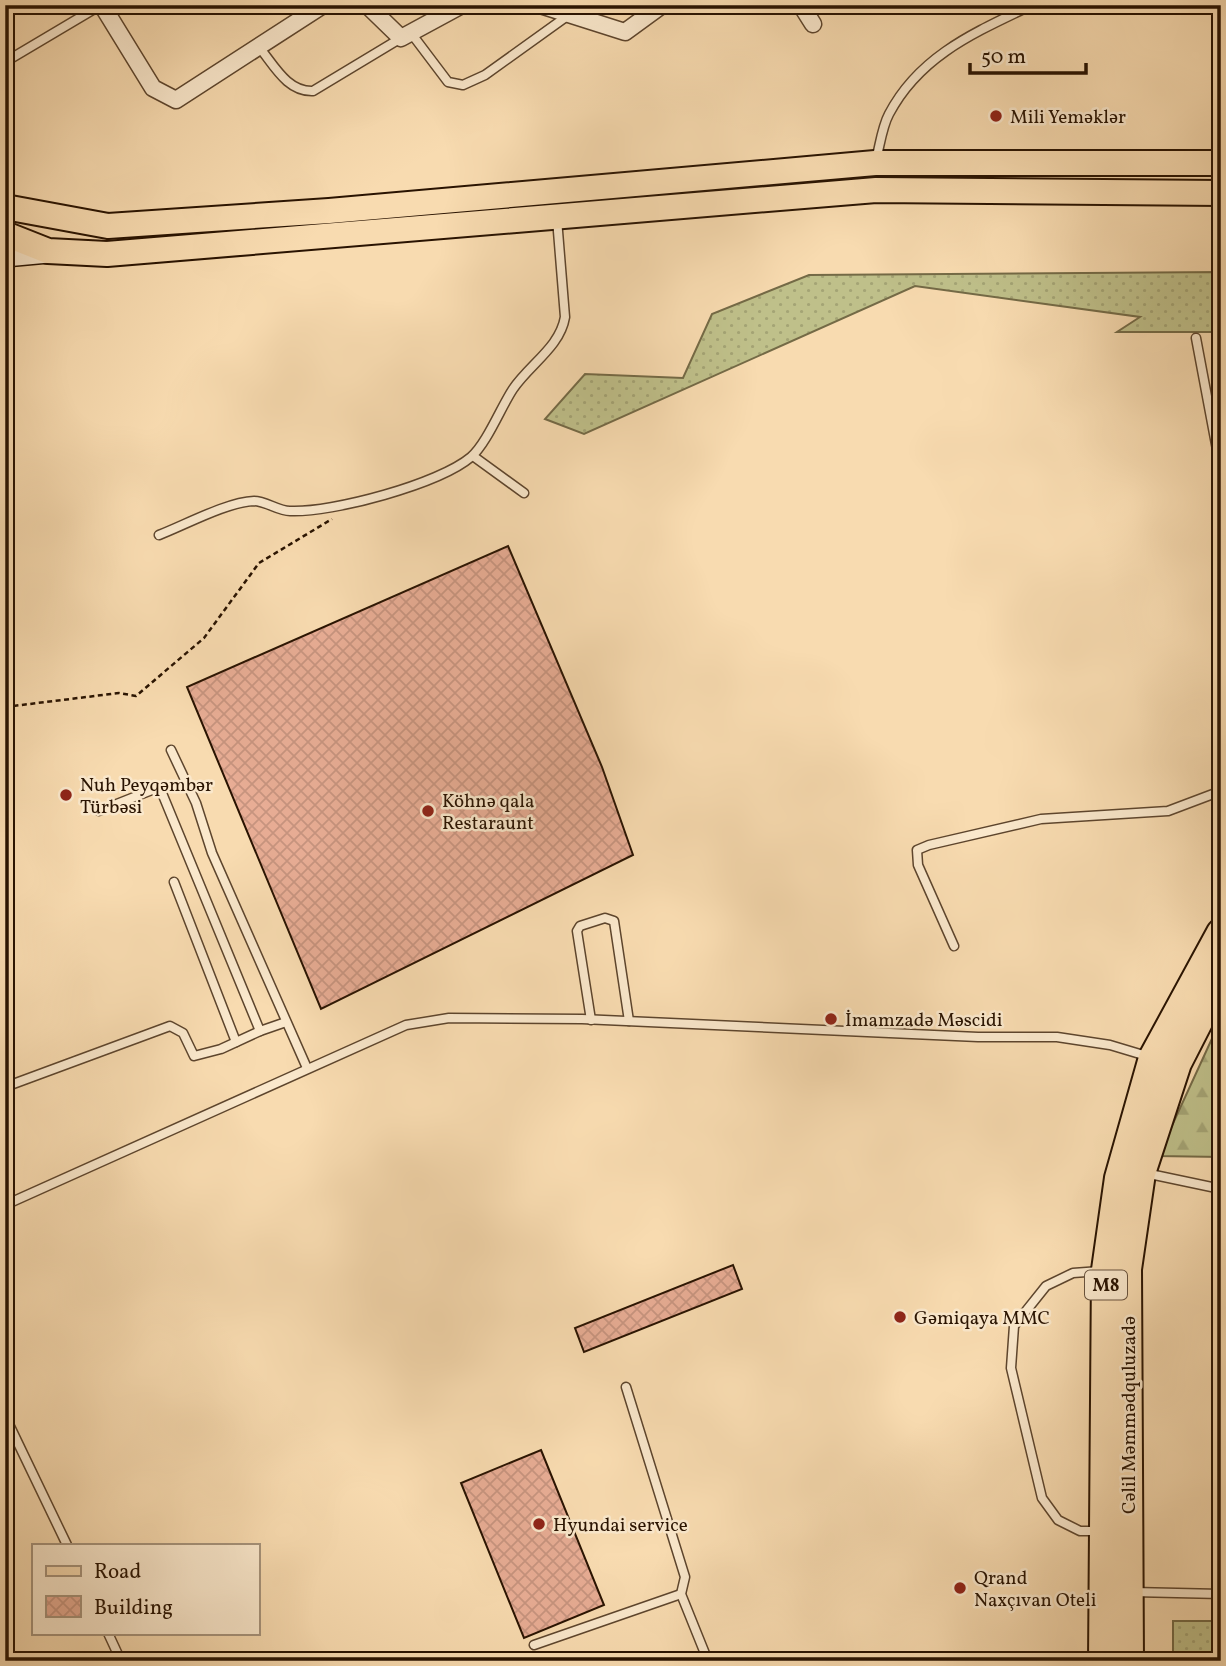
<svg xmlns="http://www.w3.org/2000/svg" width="1226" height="1666" viewBox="0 0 1226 1666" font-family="Vollkorn,serif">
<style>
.grass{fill:url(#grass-dots);stroke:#746a46;stroke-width:2}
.forest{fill:url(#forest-firs);stroke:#746a46;stroke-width:2}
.building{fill:url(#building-cross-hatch);stroke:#291301;stroke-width:2}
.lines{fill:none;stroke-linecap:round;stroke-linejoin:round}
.lane-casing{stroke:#5d452d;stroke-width:11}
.street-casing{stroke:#5d452d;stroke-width:19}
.secondary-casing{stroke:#291301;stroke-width:26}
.primary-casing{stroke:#291301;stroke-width:28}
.highway-casing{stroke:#291301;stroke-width:32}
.path{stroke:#291301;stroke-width:2.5;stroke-dasharray:5 3.5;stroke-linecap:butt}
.lane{stroke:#fae8cc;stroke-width:8}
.street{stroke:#fae8cc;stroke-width:16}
.secondary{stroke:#fae8cc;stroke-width:23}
.primary{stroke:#f8dbb0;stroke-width:24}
.highway{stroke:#f8dbb0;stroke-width:28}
.poi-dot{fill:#8f2418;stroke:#fae8cc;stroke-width:2.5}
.labels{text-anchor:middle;stroke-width:5;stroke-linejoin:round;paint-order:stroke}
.shield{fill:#fae8cc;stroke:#68533e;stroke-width:2}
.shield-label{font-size:18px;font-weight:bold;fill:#291301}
.poi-label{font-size:19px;fill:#291301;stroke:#fae8cc;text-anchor:start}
.street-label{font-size:19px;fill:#291301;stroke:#fae8cc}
</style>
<defs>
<pattern id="grass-dots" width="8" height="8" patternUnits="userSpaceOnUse" patternTransform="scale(1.75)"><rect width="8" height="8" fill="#bfc08a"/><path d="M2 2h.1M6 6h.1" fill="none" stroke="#a4a475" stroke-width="1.8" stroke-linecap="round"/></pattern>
<pattern id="forest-firs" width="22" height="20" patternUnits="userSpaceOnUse" patternTransform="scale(1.75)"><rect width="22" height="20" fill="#bfc08a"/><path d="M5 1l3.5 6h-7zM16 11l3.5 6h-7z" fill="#a4a475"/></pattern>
<pattern id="building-cross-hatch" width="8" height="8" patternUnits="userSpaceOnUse" patternTransform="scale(1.75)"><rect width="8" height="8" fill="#e8ad95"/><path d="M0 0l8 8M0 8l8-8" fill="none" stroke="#c7947f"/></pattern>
</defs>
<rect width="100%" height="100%" fill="#f8dbb0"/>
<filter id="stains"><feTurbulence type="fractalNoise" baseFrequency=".00286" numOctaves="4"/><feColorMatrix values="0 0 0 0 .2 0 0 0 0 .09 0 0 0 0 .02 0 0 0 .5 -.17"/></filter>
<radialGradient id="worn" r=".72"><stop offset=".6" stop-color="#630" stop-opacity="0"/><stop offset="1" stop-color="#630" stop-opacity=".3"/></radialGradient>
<!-- grass -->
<g class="grass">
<polygon points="1221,272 1221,332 1117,332 1140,317 915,286 584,434 545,419 585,374 683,378 712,314 809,275"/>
<rect x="1173" y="1621" width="48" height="32"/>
</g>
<!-- forest -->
<polygon class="forest" points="1221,1019 1221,1157 1158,1156"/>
<!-- building -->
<g class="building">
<polygon points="508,546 602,767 633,855 321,1009 187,687"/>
<polygon points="733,1265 742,1289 584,1352 575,1328"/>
<polygon points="541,1450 604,1605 524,1638 461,1483"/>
</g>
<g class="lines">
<!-- lane casing -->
<g class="lane-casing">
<g id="lane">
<polyline points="411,33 448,82 463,85 485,75 570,14"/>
<path d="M259,47C274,65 287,92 313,91L401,38"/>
<polyline points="5,62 101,5"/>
<path d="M876,160C880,145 882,127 889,114C920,55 976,32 1032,5"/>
<polyline points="1196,338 1221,471"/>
<polyline points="473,456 524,493"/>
<path d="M159,535C185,525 227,502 254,501C266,501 278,511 290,511C332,513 439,484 471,457C487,443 501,407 513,389C530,364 560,347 565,317L557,219"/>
<polyline points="171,750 196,803 212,853 307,1068"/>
<polyline points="99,811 152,790 162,793 260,1031 286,1022"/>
<polyline points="174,882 236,1042"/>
<polyline points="954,946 918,865 917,850 929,845 1041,819 1168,811 1221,791"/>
<polyline points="591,1020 577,931 580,926 605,918 614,921 629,1021"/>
<polyline points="5,1087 170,1026 183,1033 194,1056 221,1049 260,1031"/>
<polyline points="1145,1173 1221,1189"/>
<polyline points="5,1205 406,1025 449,1018 582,1019 978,1037 1057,1037 1110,1045 1150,1057"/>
<polyline points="626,1387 685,1577 681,1594 708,1661"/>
<polyline points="5,1416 67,1545"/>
<polyline points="1099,1531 1080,1531 1058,1520 1042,1498 1011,1368 1014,1326 1046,1286 1073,1273 1100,1271"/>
<polyline points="1133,1592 1221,1594"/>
<polyline points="108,1633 121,1661"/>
<polyline points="534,1645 681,1594"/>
</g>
</g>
<!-- street casing -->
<g class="street-casing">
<g id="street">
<polyline points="102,5 153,88 176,100 323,5"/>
<polyline points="367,5 401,38 462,5"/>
<polyline points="540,5 625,32 662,5"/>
<polyline points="801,5 813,24"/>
</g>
</g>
<!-- secondary casing -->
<g class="secondary-casing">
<polyline id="secondary" points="5,255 48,251"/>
</g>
<!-- primary casing -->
<g class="primary-casing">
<g id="primary">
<polyline points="5,207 108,226 329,211 875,163 1221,163"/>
<polyline points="5,234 48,251 107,254 876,190 1221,193"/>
</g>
</g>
<!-- highway casing -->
<g class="highway-casing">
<g id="highway">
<polyline points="1103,1661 1106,1270 1119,1178 1153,1058 1221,933"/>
<polyline points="1129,1661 1127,1269 1141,1173 1177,1063 1221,977"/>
</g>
</g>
<!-- path -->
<polyline class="path" points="5,707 119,693 136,696 204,638 259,563 332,519"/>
<!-- lane -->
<use href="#lane" class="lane"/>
<!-- street -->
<use href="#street" class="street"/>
<!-- secondary -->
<use href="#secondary" class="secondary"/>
<!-- primary -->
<use href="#primary" class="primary"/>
<!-- highway -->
<use href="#highway" class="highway"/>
</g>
<!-- markers -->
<g class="poi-dot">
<circle cx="996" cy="116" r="7"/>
<circle cx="66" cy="795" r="7"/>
<circle cx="428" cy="811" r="7"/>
<circle cx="831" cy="1019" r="7"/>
<circle cx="900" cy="1317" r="7"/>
<circle cx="539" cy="1524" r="7"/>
<circle cx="960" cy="1588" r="7"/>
</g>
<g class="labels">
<!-- shield labels -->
<rect class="shield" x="1085" y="1270.5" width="42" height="29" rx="5"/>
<g class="shield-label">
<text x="1106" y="1291">M8</text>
</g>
<!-- poi labels -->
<g class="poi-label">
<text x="1010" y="123">Mili Yeməklər</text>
<text x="80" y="791">Nuh Peyqəmbər<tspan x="80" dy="22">Türbəsi</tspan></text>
<text x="442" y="807">Köhnə qala<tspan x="442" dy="22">Restaraunt</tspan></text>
<text x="845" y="1026">İmamzadə Məscidi</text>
<text x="914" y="1324">Gəmiqaya MMC</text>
<text x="553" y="1531">Hyundai service</text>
<text x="974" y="1584">Qrand<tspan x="974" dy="22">Naxçıvan Oteli</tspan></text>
</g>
<!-- street labels -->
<g class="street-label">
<text transform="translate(1128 1415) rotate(-90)" y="7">Cəlil Məmmədquluzadə</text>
</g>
</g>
<!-- margin -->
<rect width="1226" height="1666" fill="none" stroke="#f8dbb0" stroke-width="28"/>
<rect x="7" y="7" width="1212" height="1652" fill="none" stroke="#291301" stroke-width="3.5"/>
<rect x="14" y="14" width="1198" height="1638" fill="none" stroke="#291301" stroke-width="2"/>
<!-- legend -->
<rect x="32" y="1544" width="228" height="91" fill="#fae8cc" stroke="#a6937b" stroke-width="2"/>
<rect x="46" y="1566" width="35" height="10" fill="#f8dbb0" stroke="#a6937b" stroke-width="2"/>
<text x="94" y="1578" font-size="21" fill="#291301">Road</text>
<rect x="46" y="1596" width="35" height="21" fill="url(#building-cross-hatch)" stroke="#a6937b" stroke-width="2"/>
<text x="94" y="1614" font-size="21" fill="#291301">Building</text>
<!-- scale -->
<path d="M970 63v10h116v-10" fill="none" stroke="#291301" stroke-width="3.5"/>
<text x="981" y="63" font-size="21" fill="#291301" stroke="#fae8cc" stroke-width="5" paint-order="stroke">50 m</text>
<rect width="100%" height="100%" filter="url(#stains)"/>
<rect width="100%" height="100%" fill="url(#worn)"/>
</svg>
